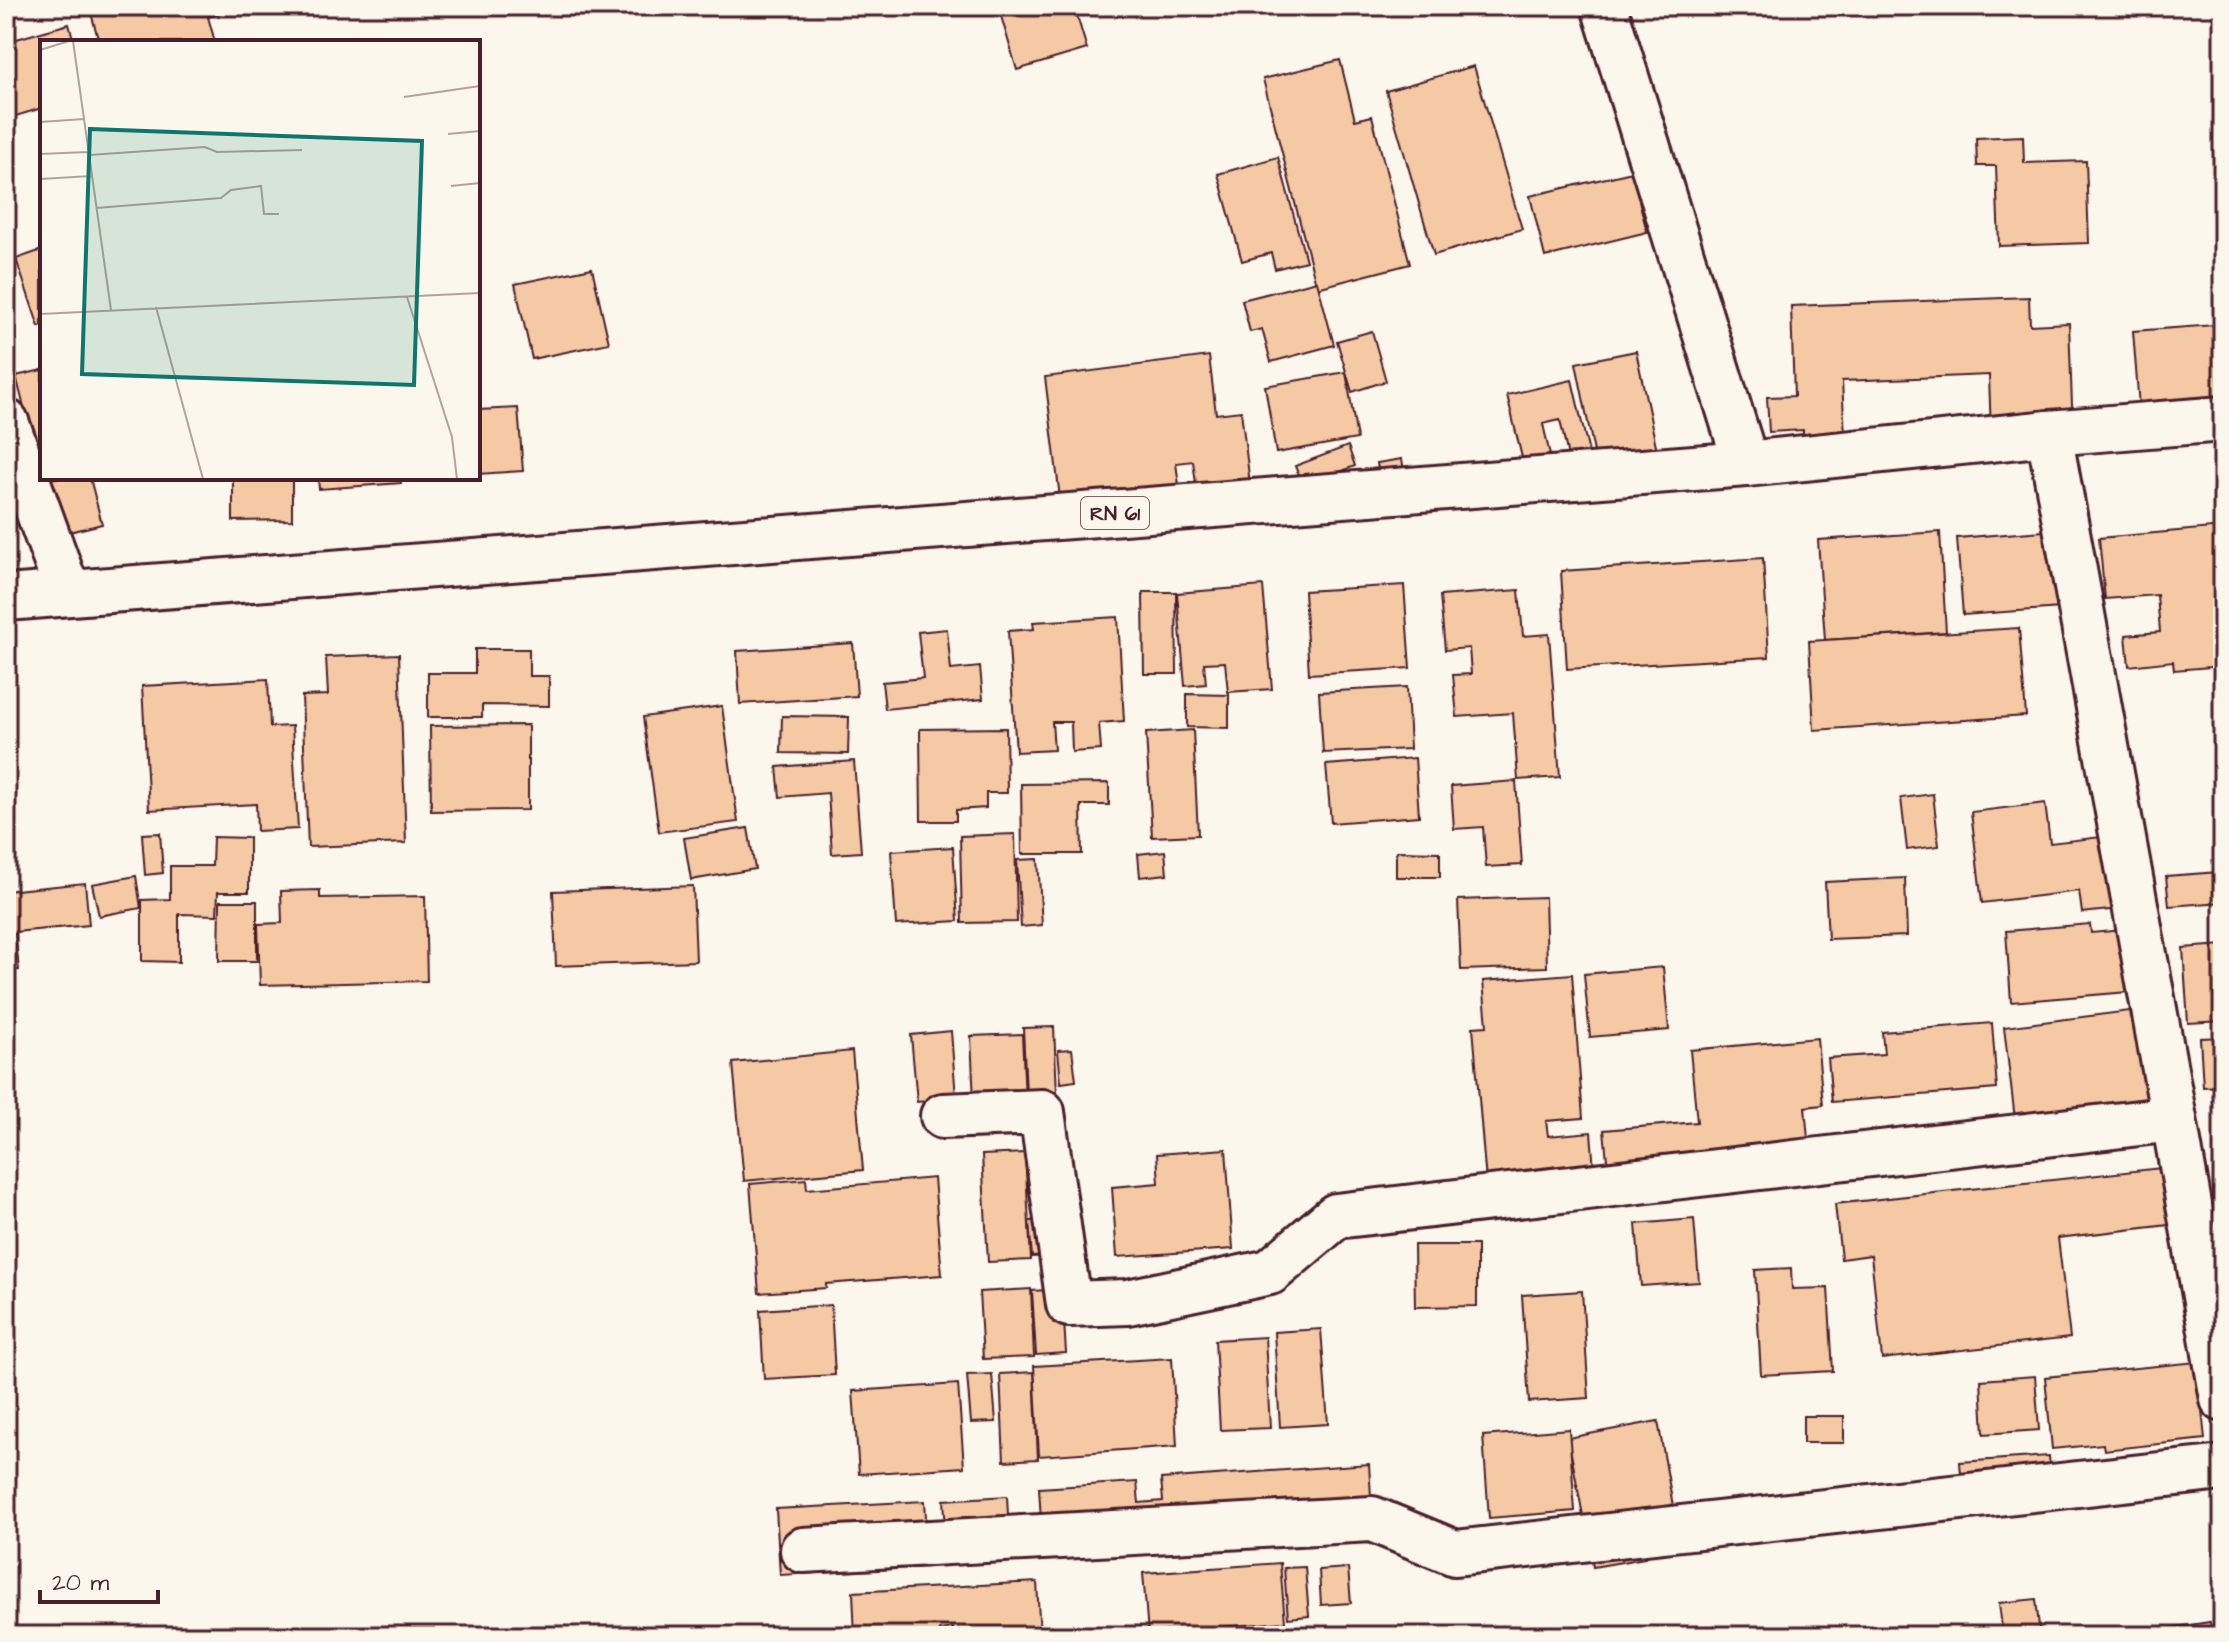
<svg xmlns="http://www.w3.org/2000/svg" width="2229" height="1642" viewBox="0 0 2229 1642" font-family="'Architects Daughter',sans-serif">
<style>
.building{fill:#f5c9a4;stroke:#4a1f2b;stroke-width:2}
.lines{fill:none;stroke-linecap:round;stroke-linejoin:round}
.minor-casing{stroke:#4a1f2b;stroke-width:50}
.major-casing{stroke:#4a1f2b;stroke-width:50}
.minor{stroke:#fbf7ec;stroke-width:44}
.major{stroke:#fbf7ec;stroke-width:44}
.labels{text-anchor:middle;stroke-width:6;stroke-linejoin:round;paint-order:stroke}
.shield{fill:#fbf7ec;stroke:#7f6065;stroke-width:2}
.shield-label{font-size:20px;font-weight:bold;fill:#4a1f2b}
.inset-road{fill:none;stroke:#b4a19f;stroke-width:2}
.view{fill:#0f766e;fill-opacity:0.15;stroke:#0f766e;stroke-width:4}
.inset-edge{fill:none;stroke:#4a1f2b;stroke-width:4}
</style>
<rect width="100%" height="100%" fill="#fbf7ec"/>
<filter id="ink" filterUnits="userSpaceOnUse"><feTurbulence type="fractalNoise" baseFrequency=".0125" numOctaves="2"/><feDisplacementMap in="SourceGraphic" scale="16" xChannelSelector="R" yChannelSelector="G"/><feConvolveMatrix kernelMatrix="1 2 1 2 8 2 1 2 1" color-interpolation-filters="sRGB"/></filter>
<g filter="url(#ink)">
<!-- building -->
<g class="building">
<polygon points="116,6 246,6 208,17 215,42 99,42 91,13"/>
<polygon points="998,6 1074,6 1087,49 1017,70"/>
<polygon points="69,24 74,42 42,42 42,108 6,119 6,42"/>
<polygon points="1340,60 1355,120 1372,116 1410,264 1317,288 1263,79"/>
<polygon points="1474,66 1522,229 1434,255 1386,91"/>
<polygon points="2023,136 2024,163 2086,161 2089,243 1999,246 1996,166 1977,166 1976,138"/>
<polygon points="1278,157 1306,261 1275,269 1271,253 1242,261 1218,174"/>
<polygon points="1632,172 1647,232 1545,257 1530,196"/>
<polygon points="42,250 42,326 39,327 16,259"/>
<polygon points="592,268 609,343 532,359 515,284"/>
<polygon points="1317,281 1334,345 1271,362 1262,329 1250,332 1242,300"/>
<polygon points="2029,297 2030,325 2069,323 2073,432 1991,435 1989,375 1842,381 1845,436 1803,437 1803,430 1769,432 1767,397 1794,396 1791,306"/>
<polygon points="2219,322 2223,322 2223,408"/>
<polygon points="2215,325 2221,414 2140,420 2133,331"/>
<polygon points="1372,331 1386,381 1352,392 1337,341"/>
<polygon points="1636,351 1659,460 1598,472 1576,363"/>
<polygon points="1209,356 1216,414 1241,411 1250,484 1197,491 1193,461 1176,463 1181,499 1062,514 1045,377"/>
<polygon points="42,370 42,477 16,376"/>
<polygon points="1346,372 1357,439 1276,453 1265,386"/>
<polygon points="1572,380 1592,466 1571,470 1560,420 1543,424 1551,460 1524,466 1507,395"/>
<polygon points="518,408 523,471 478,474 478,410"/>
<polygon points="1348,446 1355,466 1303,486 1295,466"/>
<polygon points="1402,459 1406,483 1381,487 1377,463"/>
<polygon points="42,478 90,478 102,524 57,535"/>
<polygon points="233,478 292,478 292,520 233,521"/>
<polygon points="318,478 401,478 401,483 319,489"/>
<polygon points="2223,527 2223,666 2174,670 2173,661 2129,666 2126,635 2160,632 2157,595 2105,599 2099,538"/>
<polygon points="2056,530 2061,608 1963,615 1957,538"/>
<polygon points="1940,532 1946,632 1825,640 1818,540"/>
<polygon points="1763,558 1769,657 1567,669 1561,571"/>
<polygon points="1404,585 1410,668 1309,674 1304,591"/>
<polygon points="1263,586 1272,689 1228,692 1225,662 1204,663 1206,684 1185,686 1177,593"/>
<polygon points="1519,590 1523,636 1549,634 1560,777 1518,780 1513,713 1457,717 1453,675 1471,674 1469,648 1445,650 1440,596"/>
<polygon points="1143,592 1176,592 1177,674 1144,674"/>
<polygon points="1118,617 1124,721 1099,723 1101,750 1072,752 1071,722 1052,722 1054,750 1016,752 1008,631 1034,629 1033,622"/>
<polygon points="2019,628 2026,716 1814,730 1809,641"/>
<polygon points="947,629 951,670 980,667 983,699 885,709 882,682 923,678 918,632"/>
<polygon points="853,643 857,696 740,704 737,651"/>
<polygon points="475,649 529,649 529,676 549,676 549,706 482,705 482,717 428,717 428,673 475,673"/>
<polygon points="399,654 406,843 308,847 302,696 328,695 326,657"/>
<polygon points="268,679 270,727 292,726 298,829 257,831 256,804 149,810 142,686"/>
<polygon points="1407,687 1410,749 1323,753 1319,692"/>
<polygon points="1187,694 1229,695 1229,728 1187,727"/>
<polygon points="722,706 738,822 659,832 643,717"/>
<polygon points="782,716 849,717 848,754 781,753"/>
<polygon points="528,725 528,810 431,811 430,726"/>
<polygon points="1006,728 1007,793 986,793 986,808 956,810 956,821 921,821 920,729"/>
<polygon points="1193,730 1198,835 1152,837 1146,733"/>
<polygon points="1415,758 1419,816 1331,823 1326,765"/>
<polygon points="854,761 861,852 832,854 828,793 780,797 777,767"/>
<polygon points="1516,781 1522,865 1486,867 1483,827 1454,829 1451,786"/>
<polygon points="1109,783 1109,805 1081,805 1082,854 1022,854 1021,784"/>
<polygon points="1933,794 1939,846 1907,850 1901,798"/>
<polygon points="2045,803 2050,843 2110,836 2119,909 2082,913 2079,891 1982,903 1971,812"/>
<polygon points="748,828 755,869 691,880 684,838"/>
<polygon points="160,833 163,873 145,875 142,834"/>
<polygon points="1015,834 1017,922 962,923 960,836"/>
<polygon points="213,837 249,838 249,892 218,892 217,915 179,914 179,962 142,961 142,900 170,899 170,866 212,866"/>
<polygon points="953,847 958,921 896,925 891,851"/>
<polygon points="2218,848 2223,848 2223,902 2169,906 2166,876 2219,872"/>
<polygon points="1165,851 1167,874 1140,877 1138,854"/>
<polygon points="1396,851 1440,852 1440,877 1396,877"/>
<polygon points="1038,859 1042,925 1021,927 1017,860"/>
<polygon points="136,876 141,908 99,916 92,884"/>
<polygon points="1905,878 1907,936 1828,939 1825,882"/>
<polygon points="85,883 89,925 15,932 19,970 6,971 6,891"/>
<polygon points="693,886 696,961 556,966 553,891"/>
<polygon points="320,890 320,898 425,896 427,981 260,985 258,924 282,923 281,891"/>
<polygon points="1545,897 1547,967 1461,970 1458,900"/>
<polygon points="220,901 257,901 257,961 219,961"/>
<polygon points="2090,924 2091,933 2123,930 2128,992 2011,1002 2006,931"/>
<polygon points="2223,945 2223,1021 2188,1023 2183,948"/>
<polygon points="1663,967 1669,1030 1590,1037 1584,974"/>
<polygon points="1572,974 1583,1118 1546,1121 1548,1136 1591,1132 1597,1208 1487,1194 1473,1027 1487,1026 1483,981"/>
<polygon points="2137,1010 2154,1143 2034,1158 2031,1134 2017,1136 2004,1027"/>
<polygon points="1992,1023 1997,1089 1832,1102 1828,1058 1884,1054 1882,1032"/>
<polygon points="1054,1027 1058,1116 1027,1117 1023,1028"/>
<polygon points="951,1031 956,1098 917,1102 911,1035"/>
<polygon points="1022,1034 1026,1121 975,1124 971,1036"/>
<polygon points="2223,1037 2223,1086 2203,1087 2200,1038"/>
<polygon points="1817,1038 1823,1105 1805,1107 1812,1181 1611,1200 1604,1130 1697,1122 1690,1050"/>
<polygon points="1072,1049 1076,1081 1061,1083 1058,1050"/>
<polygon points="852,1051 863,1170 744,1181 733,1063"/>
<polygon points="1226,1149 1233,1249 1117,1257 1112,1187 1159,1183 1157,1154"/>
<polygon points="1025,1153 1031,1260 988,1262 982,1155"/>
<polygon points="2170,1167 2177,1224 2058,1238 2070,1338 1882,1359 1871,1255 1841,1259 1835,1204"/>
<polygon points="934,1178 942,1275 826,1284 826,1288 759,1293 750,1184 806,1179 807,1189"/>
<polygon points="1694,1219 1699,1282 1641,1286 1636,1224"/>
<polygon points="1047,1220 1050,1256 1032,1257 1029,1221"/>
<polygon points="1414,1245 1477,1245 1477,1306 1415,1307"/>
<polygon points="1791,1268 1792,1289 1828,1288 1833,1371 1761,1375 1755,1270"/>
<polygon points="1031,1289 1034,1357 983,1359 979,1292"/>
<polygon points="1062,1289 1066,1353 1036,1355 1032,1291"/>
<polygon points="1582,1291 1589,1398 1529,1402 1522,1295"/>
<polygon points="831,1305 835,1375 764,1379 760,1310"/>
<polygon points="1321,1329 1328,1424 1280,1427 1274,1332"/>
<polygon points="1265,1337 1270,1428 1220,1430 1215,1340"/>
<polygon points="1172,1358 1177,1446 1039,1456 1034,1366"/>
<polygon points="2197,1362 2205,1439 2104,1450 2103,1444 2052,1449 2045,1377"/>
<polygon points="1034,1372 1038,1459 1004,1461 1000,1374"/>
<polygon points="992,1374 996,1422 971,1423 967,1375"/>
<polygon points="2035,1376 2039,1430 1984,1434 1981,1380"/>
<polygon points="958,1384 964,1467 859,1474 853,1391"/>
<rect x="1803" y="1416" width="41" height="27"/>
<polygon points="1658,1421 1673,1506 1637,1513 1645,1558 1593,1567 1568,1438"/>
<polygon points="1569,1429 1575,1511 1489,1518 1483,1436"/>
<polygon points="2049,1456 2053,1506 1964,1512 1960,1462"/>
<polygon points="1369,1464 1373,1529 1043,1552 1039,1488 1137,1482 1139,1503 1163,1501 1161,1479"/>
<polygon points="1007,1496 1010,1554 948,1558 944,1500"/>
<polygon points="925,1501 929,1567 780,1575 776,1509"/>
<polygon points="1280,1563 1285,1622 1148,1633 1143,1573"/>
<polygon points="1305,1567 1309,1616 1288,1618 1284,1568"/>
<polygon points="1348,1568 1351,1603 1321,1605 1319,1570"/>
<polygon points="1037,1582 1040,1636 953,1636 953,1628 939,1630 939,1636 855,1636 853,1592"/>
<polygon points="2036,1599 2040,1636 2003,1636 1999,1603"/>
<polygon points="2210,1622 2212,1636 2118,1636"/>
</g>
<g class="lines">
<!-- minor casing -->
<g class="minor-casing">
<g id="minor">
<polyline points="1604,6 1746,464"/>
<polyline points="6,422 68,593"/>
<polyline points="2049,433 2174,1119 2223,1399"/>
<polyline points="943,1116 1042,1112 1069,1304 1128,1302 1270,1272 1336,1216 2174,1119"/>
<polyline points="803,1550 1372,1519 1455,1553 2223,1468"/>
</g>
</g>
<!-- major casing -->
<g class="major-casing">
<polyline id="major" points="6,598 1746,464 2049,433 2223,419"/>
</g>
<!-- minor -->
<use href="#minor" class="minor"/>
<!-- major -->
<use href="#major" class="major"/>
</g>
</g>
<g class="labels">
<!-- shield labels -->
<rect class="shield" x="1081" y="497" width="68" height="32" rx="6"/>
<g class="shield-label">
<text x="1115" y="520">RN 61</text>
</g>
</g>
<!-- overview -->
<g transform="translate(40 40)">
<rect width="440" height="440" fill="#fbf7ec"/>
<path class="inset-road" d="M33,1L71,270M0,10L29,1M364,57L440,46M0,82L44,79M408,94L440,91M0,114L48,112M49,115L165,107L177,112L262,110M0,139L51,136M411,146L440,143M56,168L181,158L191,150L221,146L224,174H239M367,257L412,397L417,439M116,267L163,439M0,274L440,253"/>
<path class="view" d="M50,89L382,101L374,345L42,334Z"/>
<rect width="440" height="440" class="inset-edge"/>
</g>
<!-- margin -->
<rect width="2229" height="1642" fill="none" stroke="#fbf7ec" stroke-width="32"/>
<rect x="16" y="16" width="2197" height="1610" fill="none" stroke="#4a1f2b" stroke-width="3" filter="url(#ink)"/>
<!-- scale -->
<path d="M40 1590v12h118v-12" fill="none" stroke="#4a1f2b" stroke-width="4"/>
<text x="52" y="1590" font-size="24" fill="#4a1f2b" stroke="#fbf7ec" stroke-width="6" paint-order="stroke">20 m</text>
</svg>
